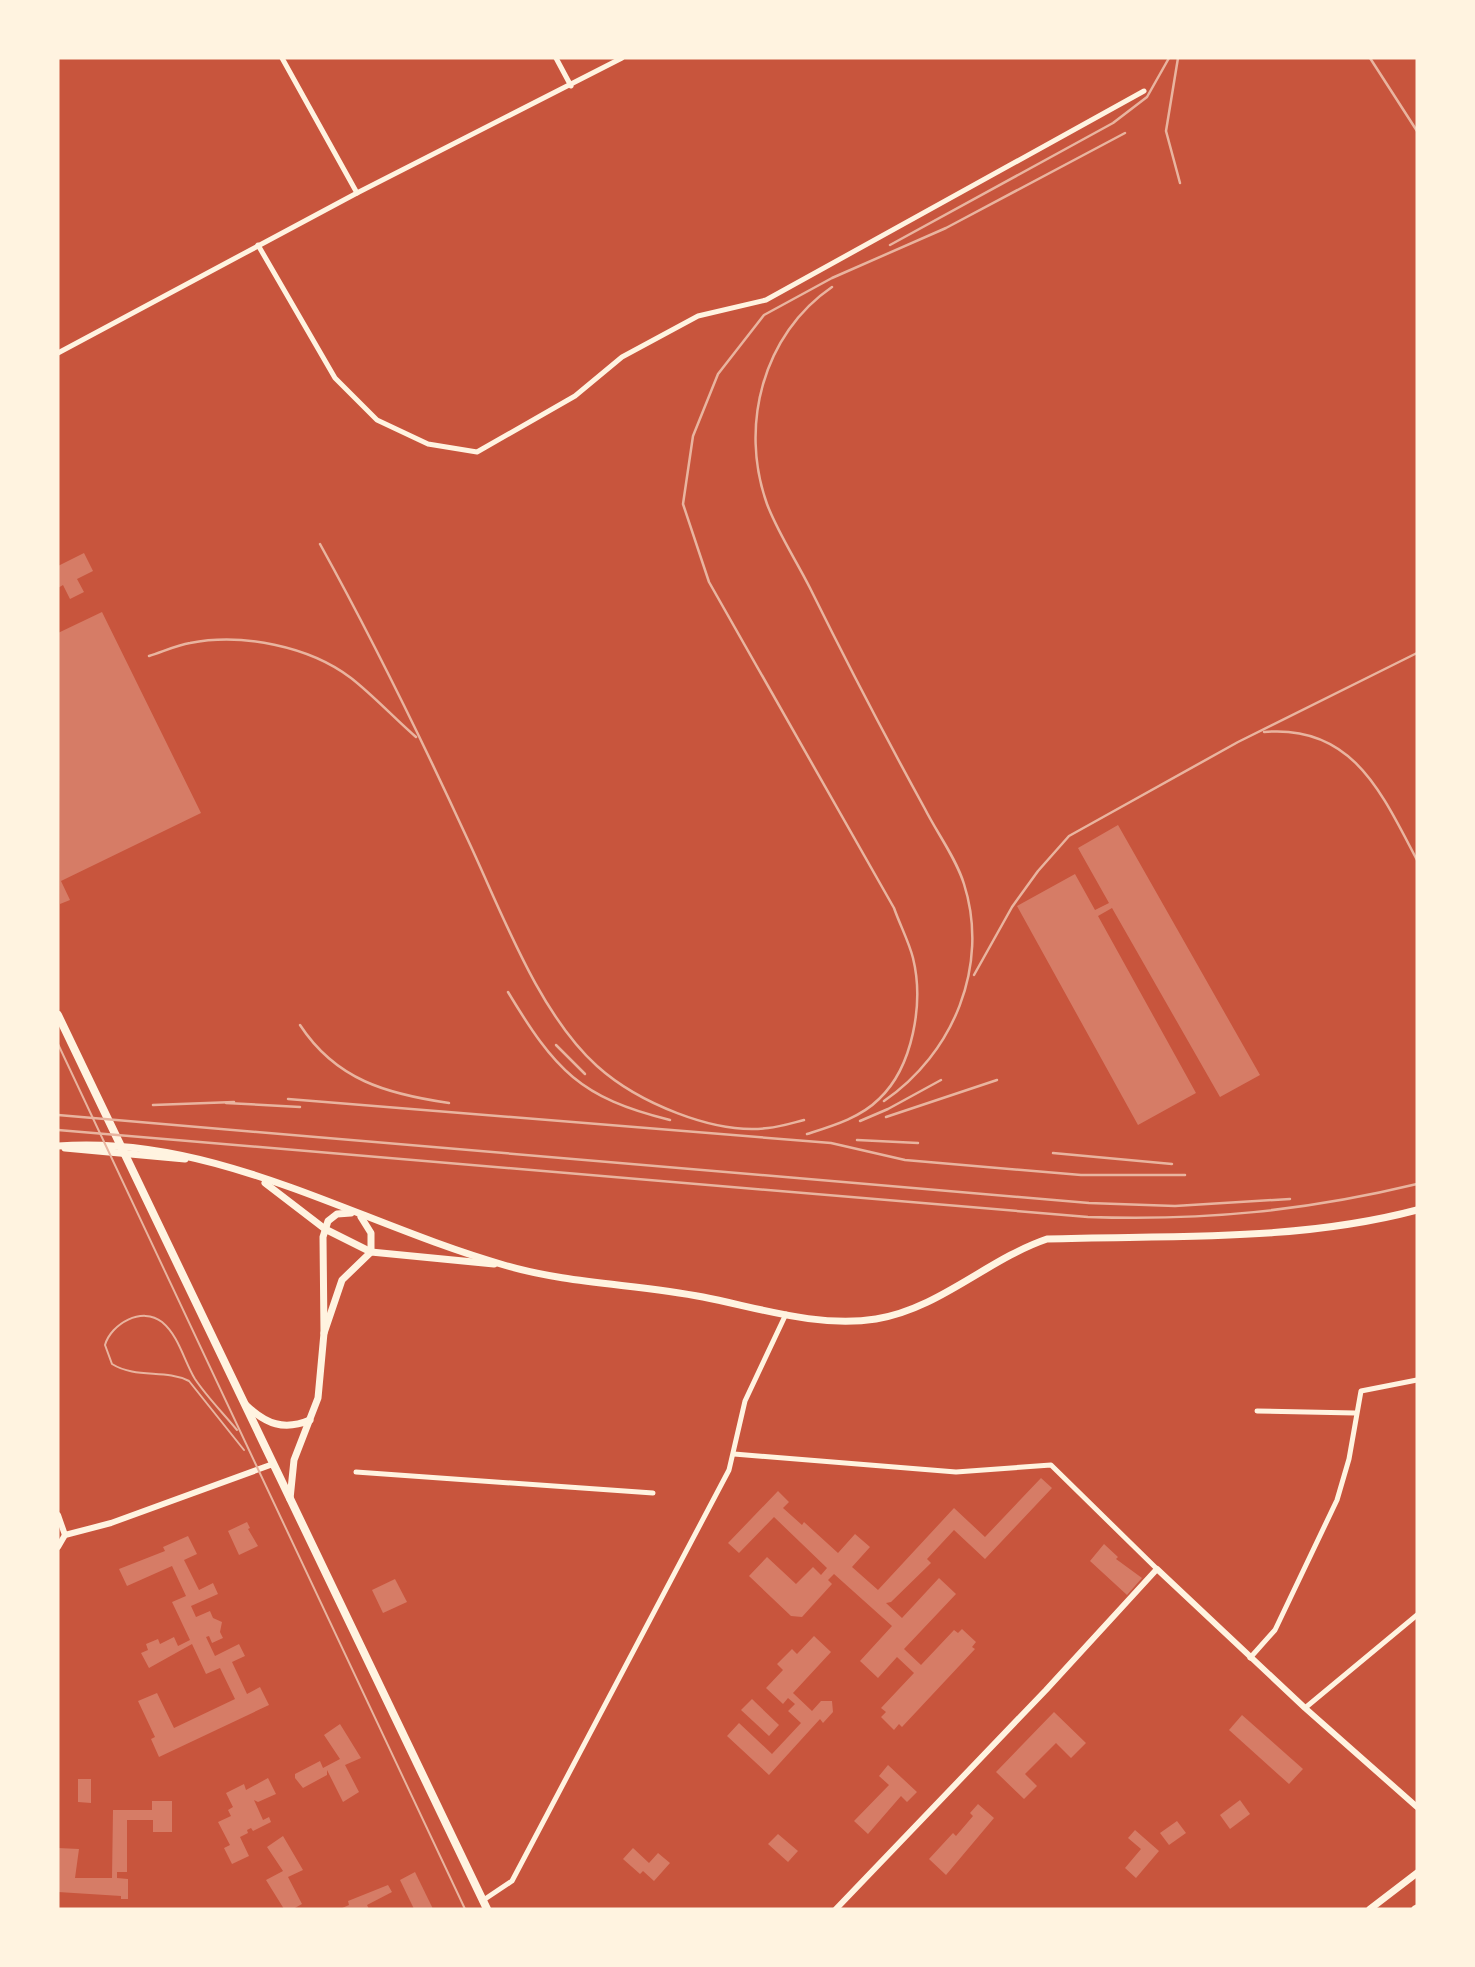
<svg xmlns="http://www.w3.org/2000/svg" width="1475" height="1967" viewBox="0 0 1475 1967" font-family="Montserrat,sans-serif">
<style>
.building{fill:#d67c66}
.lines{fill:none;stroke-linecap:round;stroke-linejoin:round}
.minor{stroke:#fff3e0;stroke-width:5}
.tertiary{stroke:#fff3e0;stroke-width:6}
.secondary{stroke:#fff3e0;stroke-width:7}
.primary{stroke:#fff3e0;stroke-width:8}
.tram{stroke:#e9b49f;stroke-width:2}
.rail{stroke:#e9b49f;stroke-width:2.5}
</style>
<rect width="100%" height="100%" fill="#c8553d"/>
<!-- building -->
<g class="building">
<polygon points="84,553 93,571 77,579 84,592 70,599 63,585 58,588 58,566"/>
<polygon points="102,612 201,813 61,881 70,900 60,904 58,633"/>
<polygon points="1118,825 1260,1075 1220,1097 1112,908 1098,916 1196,1093 1138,1125 1017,906 1075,874 1095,910 1109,903 1078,848"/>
<polygon points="1041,1478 1052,1488 985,1559 954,1530 927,1559 931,1563 891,1602 886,1603 902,1618 939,1578 956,1594 904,1649 921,1665 954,1630 958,1633 962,1629 976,1642 972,1647 975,1649 902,1727 899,1724 894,1730 881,1717 886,1712 881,1708 914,1673 897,1657 878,1678 860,1661 892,1626 834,1574 828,1580 832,1584 802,1617 791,1616 749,1576 767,1557 796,1584 813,1567 821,1575 827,1568 774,1517 739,1553 728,1543 778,1491 789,1502 783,1508 802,1525 804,1522 838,1553 855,1534 870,1547 852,1567 878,1590 954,1508 985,1537"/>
<polygon points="247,1522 250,1528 248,1529 258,1546 239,1555 228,1531"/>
<polygon points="188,1536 197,1554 184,1560 199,1590 213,1583 218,1594 191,1606 196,1617 210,1611 213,1618 222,1622 220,1632 223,1638 212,1643 209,1636 206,1637 215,1656 239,1644 245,1656 232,1662 247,1694 260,1687 269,1705 159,1757 151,1739 155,1737 138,1701 157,1693 174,1728 235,1699 220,1668 206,1674 192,1644 149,1668 141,1653 148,1650 146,1644 158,1639 160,1644 174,1637 178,1646 190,1640 172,1602 186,1596 172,1566 127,1586 119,1569 165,1551 163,1547"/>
<polygon points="1104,1544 1118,1557 1116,1559 1142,1578 1127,1595 1090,1561"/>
<polygon points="395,1579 407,1602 383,1613 372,1590"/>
<polygon points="814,1636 831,1652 793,1693 812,1711 821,1701 832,1701 833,1712 823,1723 820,1719 769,1775 727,1736 739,1723 772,1754 801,1723 788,1711 795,1704 788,1698 783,1704 766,1688 783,1670 777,1664 792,1649 797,1654"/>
<polygon points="752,1699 779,1725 769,1736 741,1710"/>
<polygon points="1054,1712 1086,1743 1071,1758 1056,1743 1025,1774 1037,1786 1024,1799 996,1772"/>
<polygon points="1242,1715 1303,1769 1289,1784 1229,1730"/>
<polygon points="340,1724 361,1758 345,1765 359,1792 343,1802 327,1770 327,1775 303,1788 295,1778 295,1774 320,1761 323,1768 340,1759 324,1735"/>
<polygon points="888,1765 917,1792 907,1802 901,1796 868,1834 854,1821 889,1785 879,1776"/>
<polygon points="268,1778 276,1794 258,1802 254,1800 263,1820 269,1817 271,1822 253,1831 251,1828 247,1830 248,1833 240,1837 249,1856 232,1864 224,1848 230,1845 218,1822 231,1816 228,1810 233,1807 226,1793 244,1784 246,1790"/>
<polygon points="78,1779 91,1779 91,1803 78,1802"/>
<polygon points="1240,1800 1250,1814 1230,1829 1220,1815"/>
<polygon points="152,1801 172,1801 172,1832 153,1832 153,1820 127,1820 127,1872 117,1872 117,1878 128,1879 128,1899 121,1899 121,1896 58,1892 58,1848 79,1849 75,1878 112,1878 113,1810 152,1810"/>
<polygon points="978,1804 994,1818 946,1875 929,1859 953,1833 956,1836 973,1816 970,1813"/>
<polygon points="1177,1821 1186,1833 1169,1845 1160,1833"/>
<polygon points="1135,1830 1159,1851 1136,1878 1125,1868 1141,1849 1128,1838"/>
<polygon points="778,1834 798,1851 788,1862 768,1844"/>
<polygon points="283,1836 303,1870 288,1877 302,1904 293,1909 284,1909 266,1880 283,1871 267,1847"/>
<polygon points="633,1848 649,1863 658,1853 670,1863 654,1881 643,1871 640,1874 623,1859"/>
<polygon points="415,1872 433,1909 414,1909 400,1880"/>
<polygon points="388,1885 392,1892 367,1905 369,1909 340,1909 349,1905 348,1901"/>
</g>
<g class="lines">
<!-- minor -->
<g class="minor">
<polyline points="282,58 357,193"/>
<polyline points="556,58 571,86"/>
<polyline points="258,245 335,378 377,420 428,444 477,452 575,396 622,357 698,316 766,300 1144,91"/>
<polyline points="58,353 357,193 622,58"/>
<polyline points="1257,1411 1355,1413"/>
<polyline points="734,1454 956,1472 1051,1465 1157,1569"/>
<polyline points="356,1472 653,1493"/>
<polyline points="1250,1658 1275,1630 1337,1500 1349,1459 1361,1391 1417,1380"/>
<polyline points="1305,1708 1417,1615"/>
<polyline points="482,1901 512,1881 729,1470 745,1401 786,1314"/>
</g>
<!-- tertiary -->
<g class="tertiary">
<polyline points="58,1515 65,1535"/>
<polyline points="58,1547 65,1535 111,1523 273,1464"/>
<polyline points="836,1909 1046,1690 1157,1569 1305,1708 1417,1807"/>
</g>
<!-- secondary -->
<g class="secondary">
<path d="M58,1146C215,1134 357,1223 504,1265C568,1284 638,1284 703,1297C759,1308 818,1328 876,1319C939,1309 988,1259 1047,1239C1171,1235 1296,1242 1417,1210"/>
<polyline points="65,1148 185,1159"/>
<polyline points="265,1183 325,1229 371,1252 494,1264"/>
<polyline points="324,1333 342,1280 371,1252 371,1233 361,1217"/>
<path d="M246,1405C266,1424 284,1431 310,1420"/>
<polyline points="290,1499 294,1460 318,1398 324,1333 323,1237 328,1221 337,1214 351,1213"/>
<polyline points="1370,1909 1417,1873"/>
<polyline points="1415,1909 1417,1908"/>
</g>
<!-- primary -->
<polyline class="primary" points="58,1015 487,1909"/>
<!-- tram -->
<g class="tram">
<path d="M58,1044C196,1331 330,1620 465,1909"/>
<path d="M237,1430C223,1413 207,1397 195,1379C184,1361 179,1336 162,1322C142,1306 111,1324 105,1345L112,1364C136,1379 165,1369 189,1381L244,1450"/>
</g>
<!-- rail -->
<g class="rail">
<polyline points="1178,58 1166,131 1180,183"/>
<polyline points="1370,58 1417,131"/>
<polyline points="890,245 1113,123 1147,97 1169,58"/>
<path d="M832,287C763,334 739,426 767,504C778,533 796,560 810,588C847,663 885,736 925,809C937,833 956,858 964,884C990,966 953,1054 884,1101"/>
<path d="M320,544C373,640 421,738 467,838C501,910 538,1013 597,1066C637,1102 714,1135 768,1128C780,1127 792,1123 804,1120"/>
<path d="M149,656C162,652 177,645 190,643C242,633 309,646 351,678C374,696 394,718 416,737"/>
<path d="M1264,732C1353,724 1382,794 1417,860"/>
<polyline points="974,975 1012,907 1038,871 1069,836 1238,742 1417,653"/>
<path d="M508,992C555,1070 580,1098 670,1120"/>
<path d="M300,1025C336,1080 387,1094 449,1103"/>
<polyline points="556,1045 585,1074"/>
<polyline points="288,1099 831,1143 905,1160 1081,1175 1185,1175"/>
<polyline points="226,1103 300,1107"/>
<polyline points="153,1105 234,1102"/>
<polyline points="58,1115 1089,1203 1175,1206 1290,1199"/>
<polyline points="886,1117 997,1080"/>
<polyline points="860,1121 888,1109 941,1080"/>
<path d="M58,1130L1088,1217C1203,1221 1305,1211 1417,1184"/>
<path d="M807,1134C832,1126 860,1118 879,1099C913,1067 924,1003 913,958C909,942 900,925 894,908L709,582L683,504L693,436L718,374L764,315L832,278L946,228L1125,133"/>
<polyline points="857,1140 918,1143"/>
<polyline points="1053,1153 1172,1164"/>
</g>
</g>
<!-- border -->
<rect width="1475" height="1967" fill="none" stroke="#fff3e0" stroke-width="119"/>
</svg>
